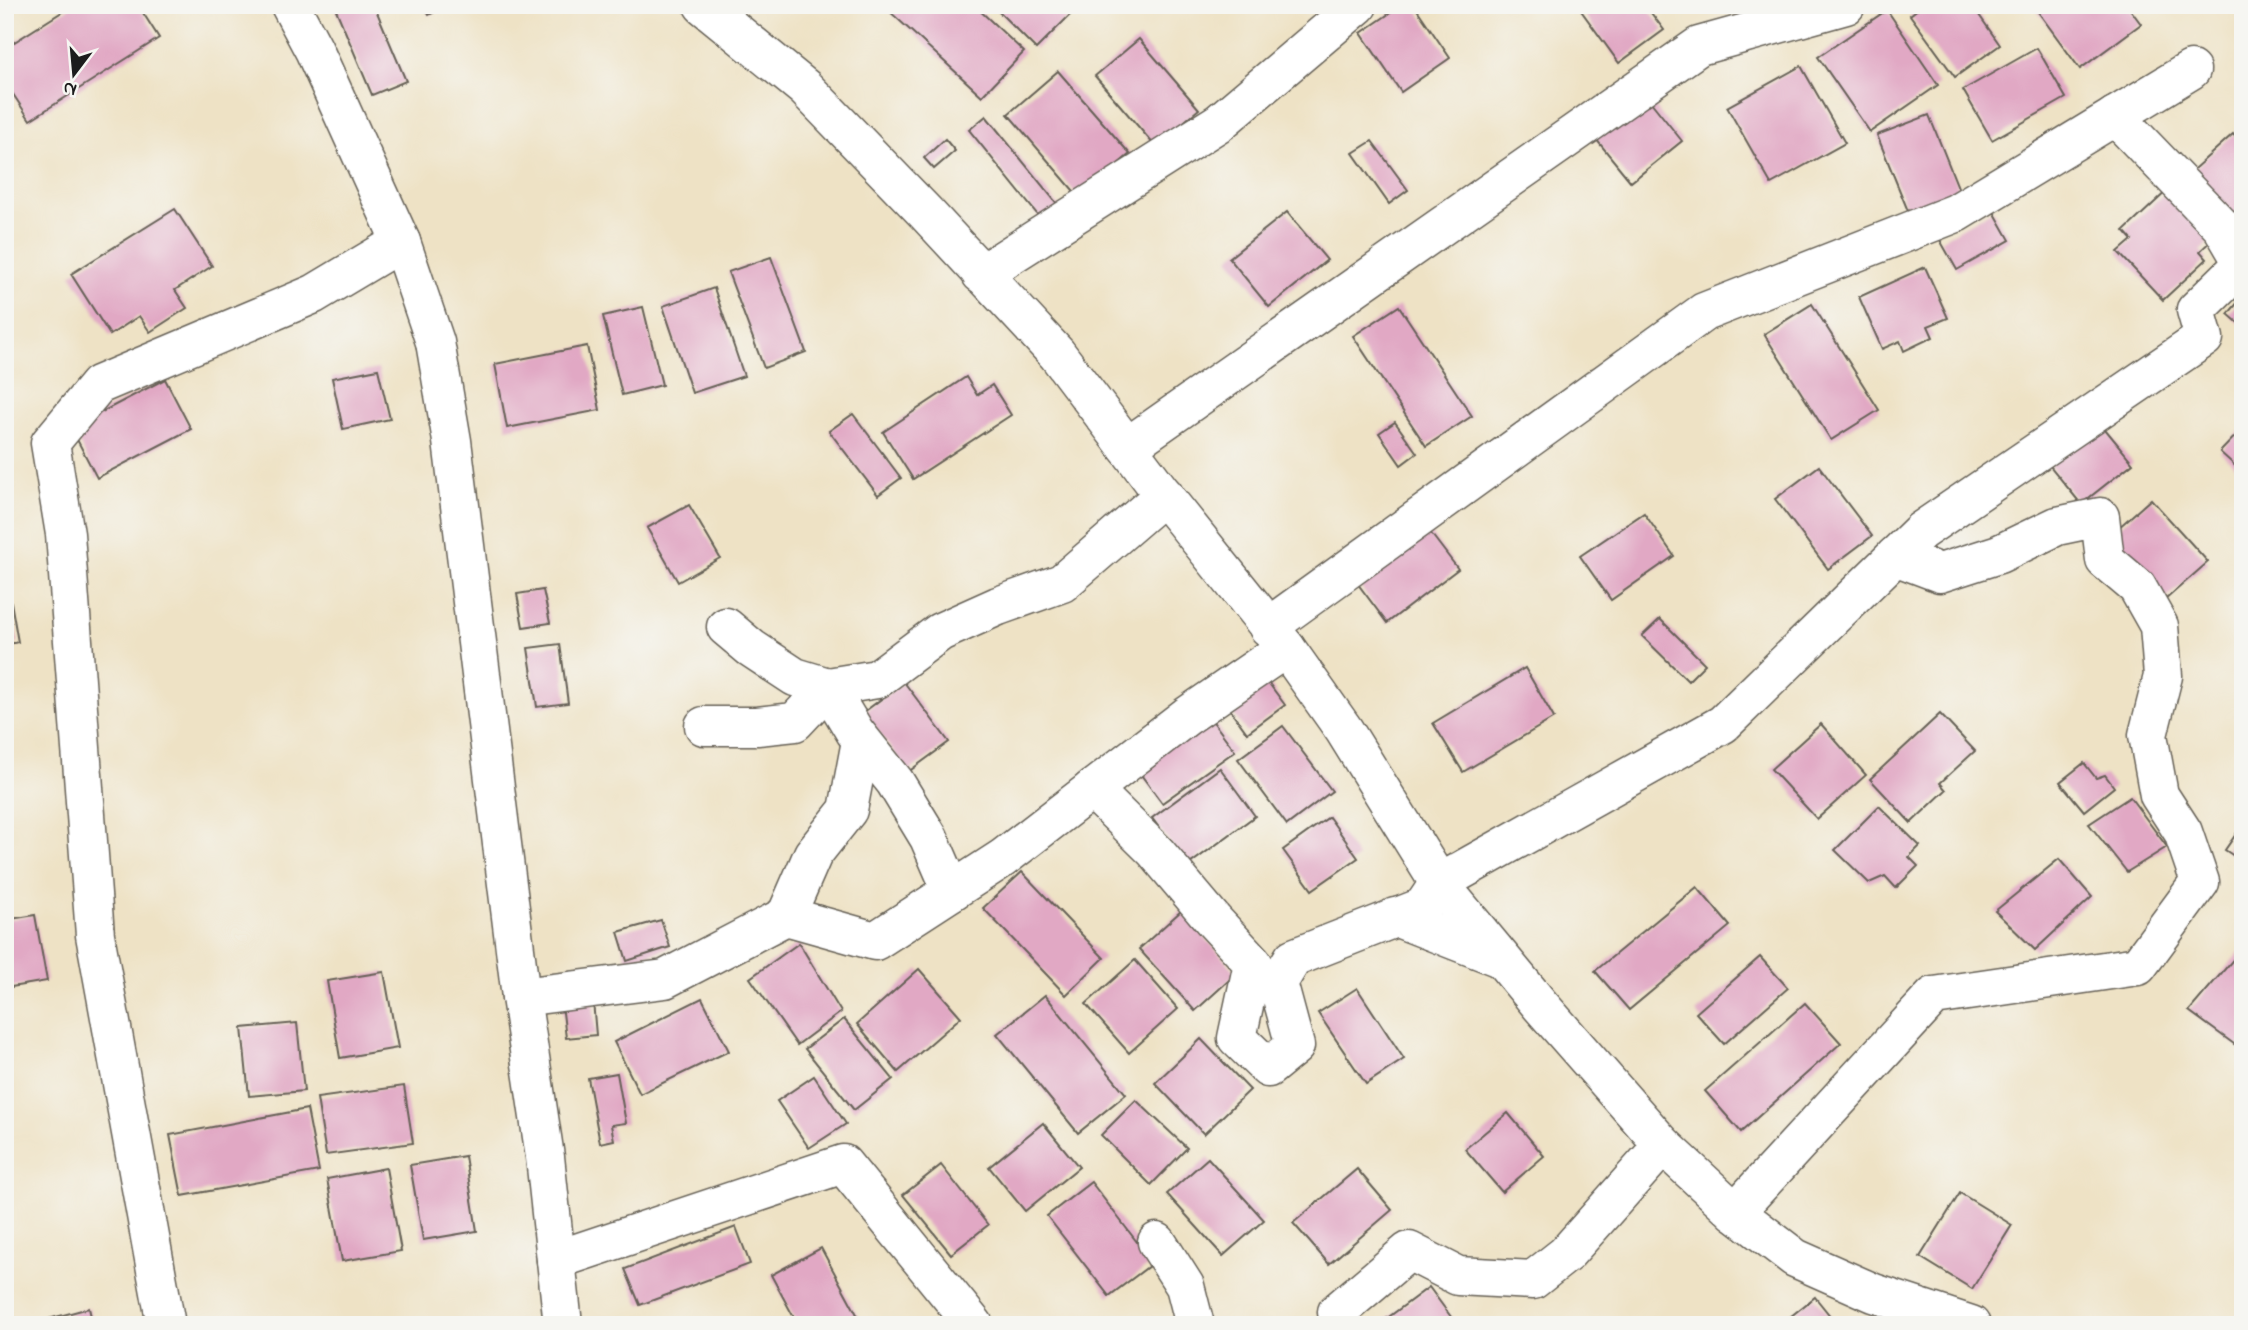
<svg xmlns="http://www.w3.org/2000/svg" width="2248" height="1330" viewBox="0 0 2248 1330" font-family="'Indie Flower',sans-serif">
<style>
.building{fill:#e1a8c4}
.lines{fill:none;stroke-linecap:round;stroke-linejoin:round}
.street-casing{stroke:#666157;stroke-width:41}
.secondary-casing{stroke:#666157;stroke-width:41}
.street{stroke:#fff;stroke-width:38}
.secondary{stroke:#fff;stroke-width:38}
</style>
<rect width="100%" height="100%" fill="#f6f6f2"/>
<filter id="ink" filterUnits="userSpaceOnUse"><feTurbulence type="fractalNoise" baseFrequency=".0143" numOctaves="2"/><feDisplacementMap in="SourceGraphic" scale="14" xChannelSelector="R" yChannelSelector="G"/><feConvolveMatrix kernelMatrix="1 2 1 2 8 2 1 2 1" color-interpolation-filters="sRGB"/></filter>
<filter id="wash" filterUnits="userSpaceOnUse"><feTurbulence type="fractalNoise" baseFrequency=".00686" numOctaves="4" result="noise"/><feDisplacementMap in="SourceGraphic" scale="28" xChannelSelector="R" yChannelSelector="G"/><feGaussianBlur stdDeviation="1.57" result="paint"/><feColorMatrix in="noise" values="0 0 0 0 0 0 0 0 0 0 0 0 0 0 0 0 0 1.4 0 .05"/><feComposite in="paint" operator="in"/></filter>
<g filter="url(#wash)">
<rect width="100%" height="100%" fill="#eee2c5"/>
<g id="blocks">
<!-- building -->
<g class="building">
<polygon points="73,5 138,5 159,38 30,120 5,82 5,48"/>
<polygon points="334,5 374,5 406,81 372,95"/>
<polygon points="424,5 448,5 429,15"/>
<polygon points="892,5 974,5 1024,52 982,96 888,10"/>
<polygon points="992,5 1074,5 1077,8 1036,49"/>
<polygon points="1402,5 1414,5 1450,58 1401,92 1361,33"/>
<polygon points="1577,5 1645,5 1664,30 1619,63"/>
<polygon points="1923,5 1972,5 2000,45 1955,77 1910,15"/>
<polygon points="2033,5 2127,5 2141,24 2080,69"/>
<polygon points="1887,10 1938,85 1870,132 1818,57"/>
<polygon points="1139,39 1199,109 1155,146 1095,76"/>
<polygon points="2037,48 2066,98 1992,140 1963,90"/>
<polygon points="1801,66 1845,143 1771,184 1727,107"/>
<polygon points="1058,71 1130,154 1079,197 1008,114"/>
<polygon points="1643,92 1682,141 1631,182 1591,133"/>
<polygon points="1929,115 1961,195 1910,216 1877,135"/>
<polygon points="986,116 1063,211 1045,224 969,130"/>
<polygon points="2233,134 2243,145 2243,217 2232,227 2185,177"/>
<polygon points="945,139 955,151 934,169 924,158"/>
<polygon points="1372,141 1408,190 1389,204 1353,153"/>
<polygon points="2170,188 2216,236 2200,251 2207,259 2163,300 2118,252 2132,240 2124,231"/>
<polygon points="175,209 212,266 175,290 187,308 150,332 139,316 110,335 71,274"/>
<polygon points="1993,210 2010,240 1957,270 1940,240"/>
<polygon points="1287,212 1327,260 1269,307 1229,258"/>
<polygon points="771,257 806,352 764,368 728,272"/>
<polygon points="1925,267 1948,318 1928,326 1933,337 1904,351 1900,341 1882,349 1859,297"/>
<polygon points="714,288 744,376 692,393 663,306"/>
<polygon points="2239,301 2243,304 2243,327 2228,314"/>
<polygon points="1812,304 1879,410 1831,440 1764,334"/>
<polygon points="1399,306 1472,416 1426,446 1353,336"/>
<polygon points="643,307 662,385 622,395 603,316"/>
<polygon points="587,346 600,410 507,428 495,364"/>
<polygon points="378,369 390,419 343,429 332,378"/>
<polygon points="966,377 977,395 992,385 1011,415 913,479 883,432"/>
<polygon points="165,379 191,429 97,478 71,428"/>
<polygon points="853,414 901,478 878,495 829,431"/>
<polygon points="1395,422 1417,453 1401,465 1379,433"/>
<polygon points="2101,424 2133,463 2081,504 2050,466"/>
<polygon points="2243,428 2243,473 2220,452"/>
<polygon points="1819,466 1872,536 1828,569 1775,499"/>
<polygon points="2151,499 2208,562 2166,599 2109,536"/>
<polygon points="689,505 720,558 678,582 647,528"/>
<polygon points="1644,513 1674,556 1611,600 1580,556"/>
<polygon points="1423,523 1458,569 1387,623 1352,576"/>
<polygon points="5,585 8,585 18,642 5,645"/>
<polygon points="543,590 550,623 523,627 517,594"/>
<polygon points="1660,619 1705,664 1688,681 1642,636"/>
<polygon points="560,644 568,703 537,707 528,648"/>
<polygon points="1525,668 1554,718 1463,772 1433,723"/>
<polygon points="1262,674 1285,705 1247,733 1224,701"/>
<polygon points="904,682 949,742 908,772 864,712"/>
<polygon points="1940,714 1975,751 1940,783 1946,790 1911,823 1870,779"/>
<polygon points="1208,715 1235,751 1162,803 1136,768"/>
<polygon points="1821,724 1866,775 1817,819 1771,769"/>
<polygon points="1283,726 1332,791 1287,825 1238,759"/>
<polygon points="2084,763 2096,778 2105,775 2114,787 2084,811 2060,782"/>
<polygon points="1220,768 1255,816 1187,866 1152,818"/>
<polygon points="2130,797 2167,847 2127,872 2089,824"/>
<polygon points="1879,806 1920,846 1909,857 1918,866 1896,888 1885,876 1869,883 1835,850"/>
<polygon points="1329,817 1358,858 1312,890 1283,850"/>
<polygon points="2243,824 2243,862 2225,850"/>
<polygon points="2059,859 2092,897 2035,950 1995,911"/>
<polygon points="1022,872 1104,958 1066,995 983,908"/>
<polygon points="1697,887 1730,926 1629,1010 1595,971"/>
<polygon points="1181,911 1237,973 1195,1011 1139,949"/>
<polygon points="35,915 47,981 5,988 5,920"/>
<polygon points="661,920 670,947 627,961 618,932"/>
<polygon points="799,943 841,1012 797,1045 750,978"/>
<polygon points="2243,948 2243,1041 2238,1047 2189,1011"/>
<polygon points="1760,957 1788,988 1724,1044 1696,1013"/>
<polygon points="1135,960 1178,1009 1129,1053 1086,1004"/>
<polygon points="919,969 961,1017 898,1072 857,1024"/>
<polygon points="384,972 398,1048 340,1058 327,981"/>
<polygon points="1357,988 1404,1059 1366,1084 1318,1013"/>
<polygon points="1045,995 1126,1094 1078,1133 997,1034"/>
<polygon points="702,998 729,1051 640,1094 614,1042"/>
<polygon points="593,1001 596,1035 566,1038 562,1004"/>
<polygon points="1805,1003 1841,1043 1741,1132 1705,1091"/>
<polygon points="844,1019 893,1079 854,1110 805,1049"/>
<polygon points="297,1023 304,1091 249,1096 242,1028"/>
<polygon points="1201,1039 1250,1090 1204,1134 1155,1083"/>
<polygon points="617,1073 626,1123 611,1125 614,1140 600,1143 588,1078"/>
<polygon points="814,1076 846,1124 809,1148 777,1101"/>
<polygon points="404,1086 413,1143 326,1155 317,1098"/>
<polygon points="1136,1100 1187,1148 1151,1185 1101,1135"/>
<polygon points="307,1109 319,1171 182,1196 170,1135"/>
<polygon points="1508,1113 1544,1156 1502,1192 1465,1149"/>
<polygon points="1043,1123 1079,1167 1025,1211 989,1167"/>
<polygon points="465,1156 477,1231 423,1240 410,1165"/>
<polygon points="1208,1158 1264,1220 1223,1256 1167,1194"/>
<polygon points="941,1165 988,1225 951,1254 903,1195"/>
<polygon points="386,1168 401,1251 342,1261 327,1179"/>
<polygon points="1357,1169 1392,1210 1329,1264 1293,1223"/>
<polygon points="1091,1182 1153,1263 1109,1296 1047,1216"/>
<polygon points="1960,1193 2012,1225 1972,1289 1920,1257"/>
<polygon points="736,1227 750,1264 640,1305 625,1269"/>
<polygon points="821,1248 860,1320 852,1325 798,1325 771,1275"/>
<polygon points="1429,1287 1457,1325 1378,1325"/>
<polygon points="1815,1297 1835,1322 1832,1325 1780,1325"/>
<polygon points="89,1308 93,1325 30,1325 30,1324"/>
</g>
</g>
</g>
<g filter="url(#ink)">
<use href="#blocks" fill-opacity="0" stroke="#666157" stroke-width="2"/>
<g class="lines">
<!-- street casing -->
<g class="street-casing">
<g id="street">
<polyline points="703,5 805,88 926,213 1057,354 1168,501 1286,648 1344,730 1439,883 1540,1005 1663,1145 1735,1212 1795,1258 1874,1293 1971,1325"/>
<polyline points="2115,116 2222,227 2236,251 2243,253"/>
<polyline points="981,274 1220,122 1358,5"/>
<polyline points="1127,447 1699,46 1846,5"/>
<polyline points="1268,627 1704,312 1956,213 2191,70"/>
<polyline points="704,726 757,726 795,722 828,687 795,677 751,648 726,627"/>
<polyline points="1092,789 1155,851 1214,921 1253,963 1237,1038 1268,1068 1295,1046 1278,983 1293,958 1423,907 1439,883 1723,724 1921,531 2204,338 2196,310 2243,264"/>
<polyline points="952,891 929,838 895,782 855,732 828,687 877,679 940,632 998,606 1062,583 1164,495"/>
<polyline points="786,916 813,854 848,810 861,741"/>
<polyline points="1395,917 1500,958"/>
<polyline points="521,997 665,979 786,916 875,941 1003,858 1187,716 1286,648"/>
<polyline points="1735,1212 1934,996 2138,966 2200,882 2183,832 2159,795 2148,735 2163,676 2159,626 2137,587 2105,560 2100,517 2057,526 1999,554 1940,573 1895,556"/>
<polyline points="1157,1242 1185,1286 1195,1325"/>
<polyline points="556,1260 843,1164 974,1325"/>
<polyline points="1337,1312 1409,1251 1458,1276 1533,1280 1566,1254 1663,1145"/>
<polyline points="166,1325 95,935 65,534 50,443 98,385 314,294 401,242"/>
</g>
</g>
<!-- secondary casing -->
<g class="secondary-casing">
<polyline id="secondary" points="290,5 314,50 401,242 435,342 452,441 521,997 545,1157 563,1325"/>
</g>
<!-- street -->
<use href="#street" class="street"/>
<!-- secondary -->
<use href="#secondary" class="secondary"/>
</g>
</g>
<!-- margin -->
<rect width="2248" height="1330" fill="none" stroke="#f6f6f2" stroke-width="28"/>
<!-- north arrow -->
<g transform="translate(74 74) rotate(196)" stroke="#f6f6f2" stroke-width="5" paint-order="stroke">
<path d="M0-5L12 26L0 18L-12 26Z" fill="#1c1c1c"/>
<text y="-10" font-size="19" font-weight="bold" text-anchor="middle" fill="#1c1c1c">N</text>
</g>
</svg>
